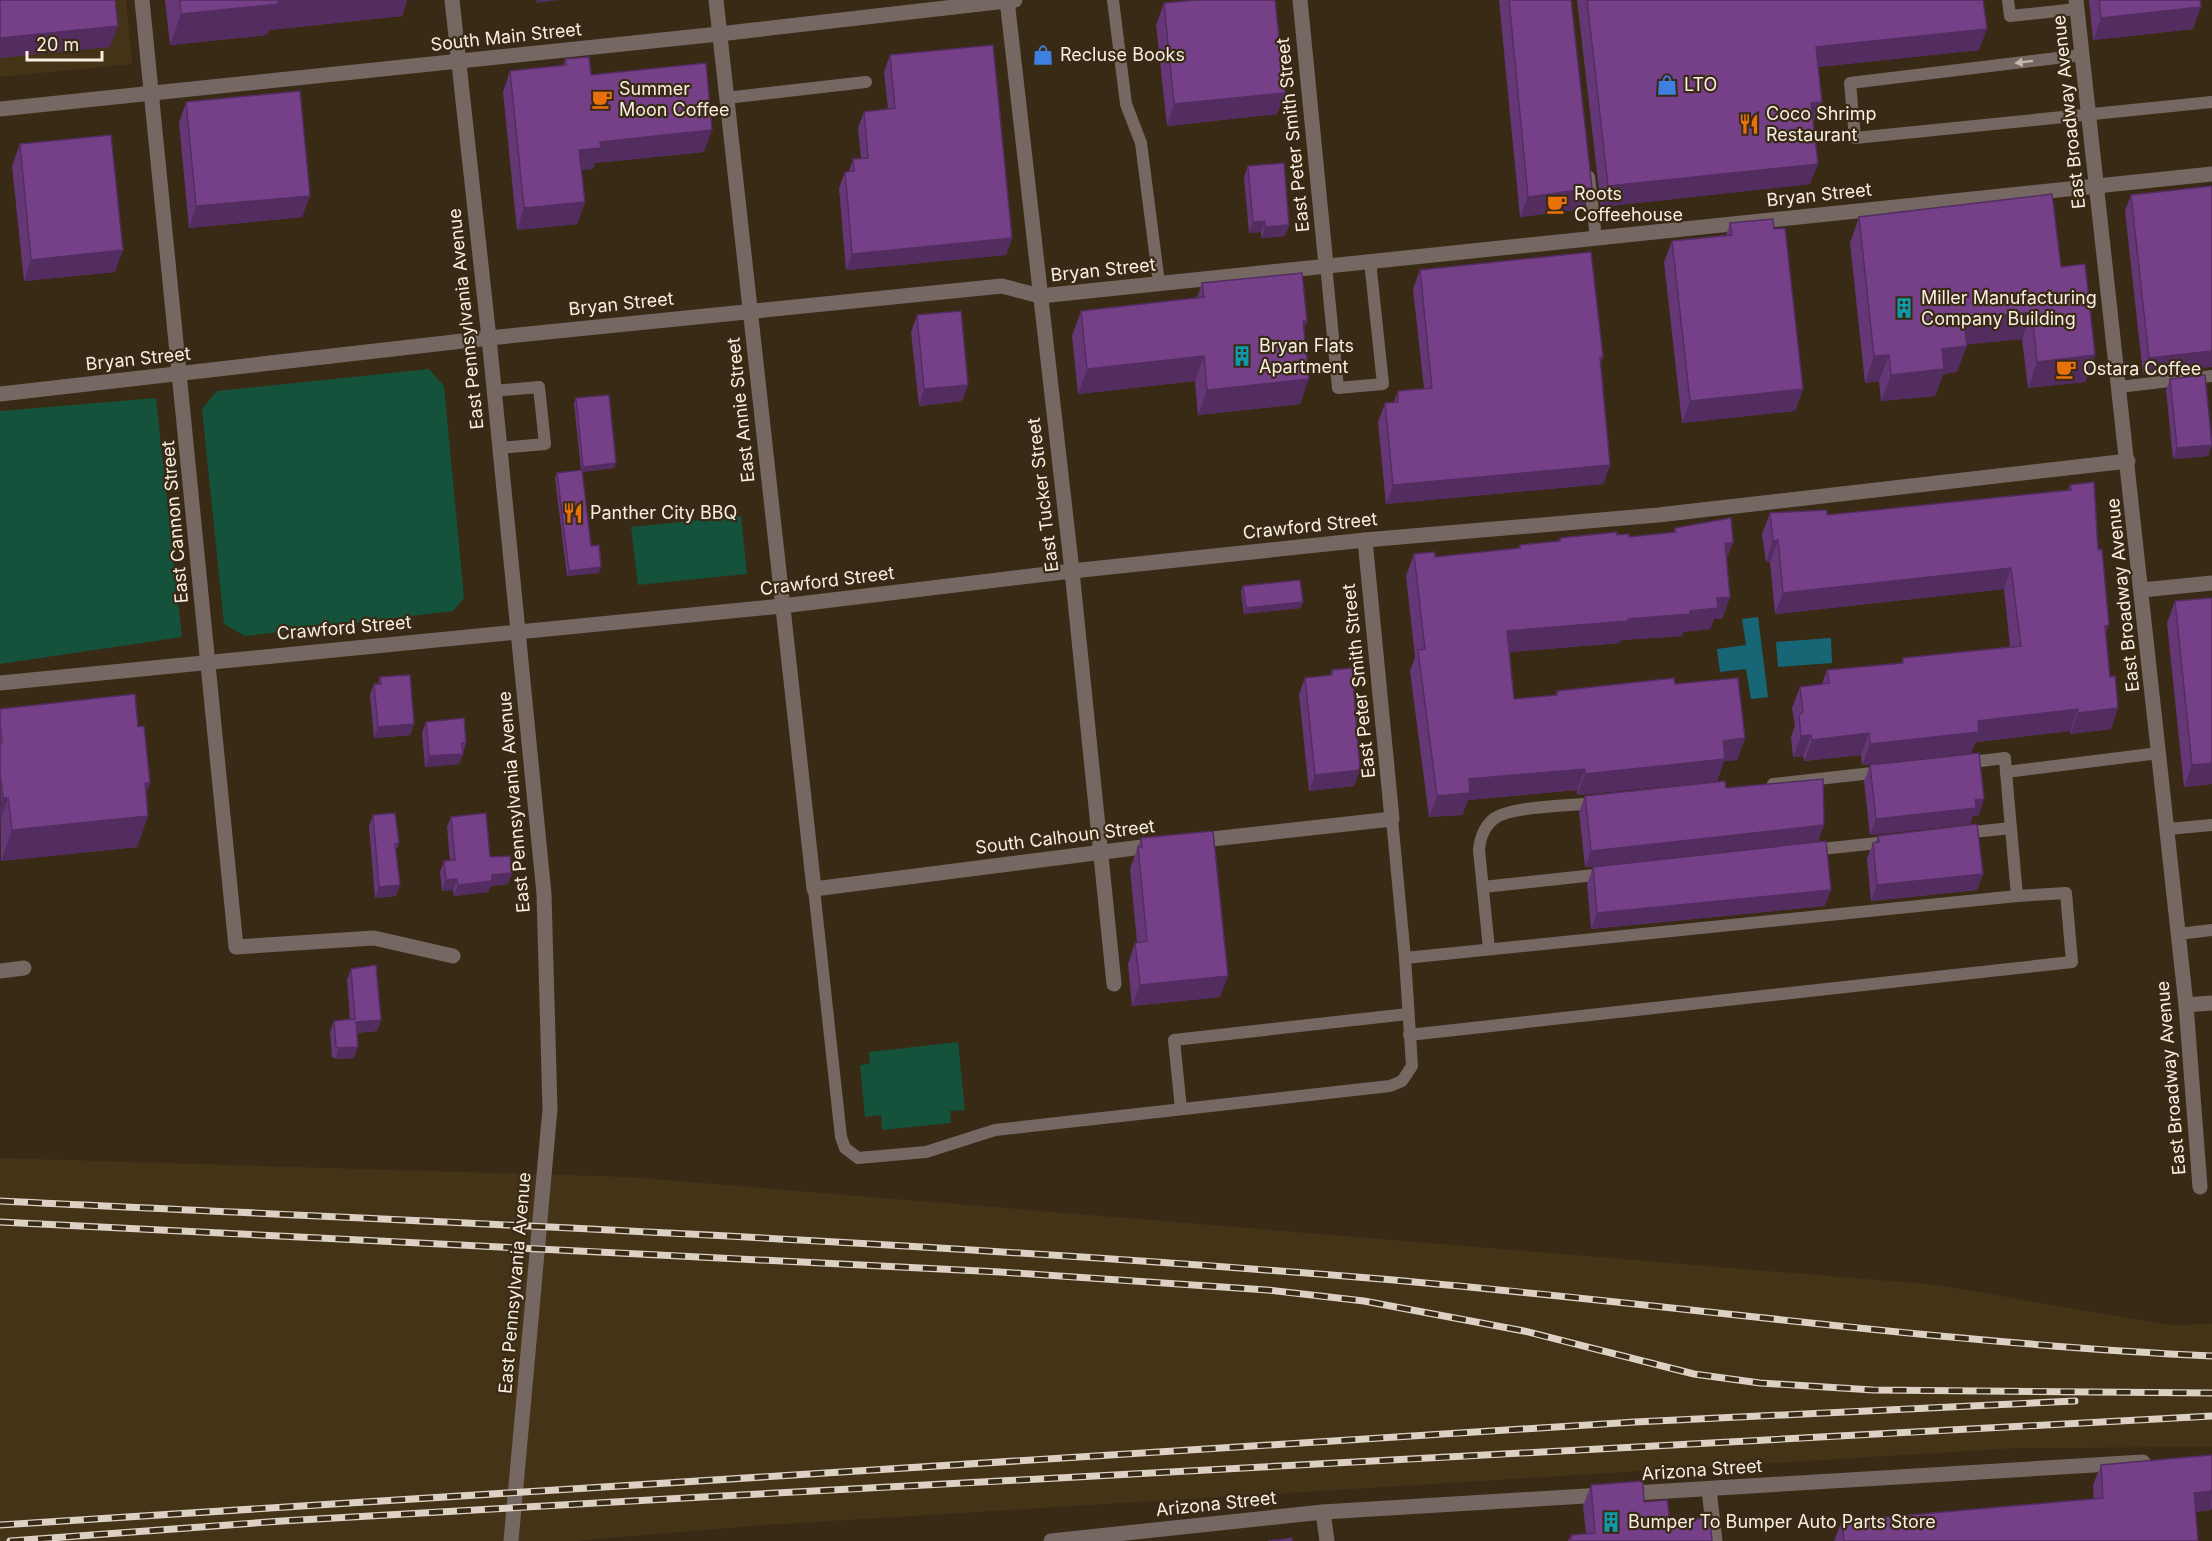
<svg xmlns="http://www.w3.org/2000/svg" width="2212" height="1541" viewBox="0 0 2212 1541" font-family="Inter,sans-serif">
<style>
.built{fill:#453318}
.green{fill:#14523b}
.water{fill:#166675}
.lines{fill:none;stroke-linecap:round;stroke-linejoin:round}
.service{stroke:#756863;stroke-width:12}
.minor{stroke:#756863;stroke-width:15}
.tertiary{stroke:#756863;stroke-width:15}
.rail-casing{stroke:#dcd1c4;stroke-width:7}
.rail{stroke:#392a16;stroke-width:4.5;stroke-dasharray:14;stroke-linecap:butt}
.wall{fill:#653776}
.shaded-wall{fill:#532d60}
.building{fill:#764089;stroke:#532d60;stroke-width:1.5}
.oneway{fill:#c4b8af}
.labels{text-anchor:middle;stroke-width:4.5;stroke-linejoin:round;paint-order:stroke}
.street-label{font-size:18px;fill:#f8eee2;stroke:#392a16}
.poi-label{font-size:18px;fill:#f8eee2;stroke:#392a16;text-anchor:start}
</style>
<rect width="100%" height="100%" fill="#392a16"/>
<!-- built -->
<g class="built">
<polygon points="0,0 126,0 132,64 0,77"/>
<polygon points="0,1158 630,1177 1937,1285 2169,1325 2212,1324 2212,1447 2016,1448 765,1525 575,1541 0,1541"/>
</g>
<!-- green -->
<g class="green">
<polygon points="429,369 444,386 464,598 453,611 245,636 224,624 202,409 217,391"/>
<polygon points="156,398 182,637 0,664 0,411"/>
<polygon points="741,516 747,574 638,585 631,527"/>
<polygon points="958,1042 965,1110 950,1111 951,1123 882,1130 881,1115 865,1117 860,1065 870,1064 869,1052"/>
</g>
<!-- water -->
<g class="water">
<polygon points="1758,617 1768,697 1751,699 1746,669 1720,672 1717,649 1746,645 1742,619"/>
<polygon points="1831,638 1832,663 1778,667 1776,642"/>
</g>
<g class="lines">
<!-- service -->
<g class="service">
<polyline points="1113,0 1126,104 1141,143 1159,283"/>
<polyline points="2008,0 2010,16 2077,9"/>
<polyline points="2082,55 1850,83 1855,138 2212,102"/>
<polyline points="726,98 866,82"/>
<polyline points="1589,177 1596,238"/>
<polyline points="1326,265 1338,388 1383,384 1370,261"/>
<polyline points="2119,387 2212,376"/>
<polyline points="494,391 539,387 545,444 499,448"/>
<polyline points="1964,763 2005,758 2006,772"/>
<polyline points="1773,784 1881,772"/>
<polyline points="1392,819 1405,958 2017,896 2006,772 2159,753"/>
<polyline points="2168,829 2212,825"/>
<polyline points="1964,833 2011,828"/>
<polyline points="1812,850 1887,842"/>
<polyline points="1483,887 1604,874"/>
<polyline points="814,889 841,1137 845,1148 858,1158 926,1152 995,1130 1390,1086 1402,1081 1412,1066 1405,958"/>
<polyline points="2178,934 2212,930"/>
<path d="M1489,949L1479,850C1480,838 1485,825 1495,818C1512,806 1575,805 1598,803"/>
<polyline points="1409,1035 2072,962 2066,893 2017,896"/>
<polyline points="1181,1109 1174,1040 1408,1014"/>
</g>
<!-- minor -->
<g class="minor">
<polyline points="142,0 236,947 374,938 453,956"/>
<polyline points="716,0 814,889 1158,845"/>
<polyline points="1007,0 1072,571 1114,984"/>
<polyline points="1300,0 1326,265"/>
<polyline points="2076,0 2186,1005 2200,1187"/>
<polyline points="0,394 489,338 1002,286 1040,296 2212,174"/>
<polyline points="2142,590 2212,583"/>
<polyline points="0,683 782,606 1072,571 1365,540 1658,515 2128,461"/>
<polyline points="1194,841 1392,819 1365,540"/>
<polyline points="0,971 24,968"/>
<polyline points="2186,1005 2212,1003"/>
<polyline points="1709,1490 1715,1541"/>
<polyline points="1323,1512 1327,1541"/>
<polyline points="1051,1541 1323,1512 2143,1462"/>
</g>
<!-- tertiary -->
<g class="tertiary">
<polyline points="452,0 489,338 544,894 550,1109 511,1541"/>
<polyline points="0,109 719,34 1015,0"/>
</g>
<!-- rail casing -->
<g class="rail-casing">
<g id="rail">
<path d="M0,1201C456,1223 913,1241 1369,1278C1650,1301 1930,1343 2212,1356"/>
<polyline points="0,1222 1000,1272 1267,1290 1364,1301 1524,1331 1694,1374 1760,1383 1873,1390 2212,1393"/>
<polyline points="0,1525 1635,1422 2075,1401"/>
<polyline points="10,1541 282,1521 703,1497 2212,1416"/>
</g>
</g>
<!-- rail -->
<use href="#rail" class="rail"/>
</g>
<!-- wall -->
<g class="wall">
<polygon points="165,0 407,0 402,16 269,30 267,35 170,45"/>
<polygon points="1499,0 1571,0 1584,209 1520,217"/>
<polygon points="1577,0 1983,0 1979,50 1818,67 1814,122 1813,122 1810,184 1601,207"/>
<polygon points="2089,0 2200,0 2193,29 2093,40"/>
<polygon points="1164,3 1285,93 1277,114 1167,126 1156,25"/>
<polygon points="890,55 1012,238 1006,255 846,270 839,188 845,172 849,171 853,159 861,158 858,128 864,112 888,109 884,72"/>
<polygon points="565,59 591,75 704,152 595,163 593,169 581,170 585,202 577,224 517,230 503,92 510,71 563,66"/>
<polygon points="186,102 310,196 302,217 189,228 179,123"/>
<polygon points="20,144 115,272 24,281 12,166"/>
<polygon points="1248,166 1289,225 1285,236 1261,238 1261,232 1249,233 1244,177"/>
<polygon points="2212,186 2143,374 2125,211 2131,195"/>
<polygon points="1859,217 2061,267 2095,355 2085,382 2028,388 2022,339 1967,344 1957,372 1943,374 1935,396 1881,401 1879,381 1865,383 1850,243"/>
<polygon points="1730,223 1774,229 1803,389 1795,411 1682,423 1664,262 1672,241 1726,235"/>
<polygon points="1420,270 1603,357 1600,363 1610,465 1603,484 1386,504 1378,422 1385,403 1394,402 1398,391 1424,389 1413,289"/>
<polygon points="1202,283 1304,330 1300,404 1198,415 1195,381 1078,394 1072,336 1081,311 1197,298"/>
<polygon points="917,315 962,401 919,406 911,332"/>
<polygon points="2170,379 2212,445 2208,456 2173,459 2166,390"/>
<polygon points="576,398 614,468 582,472 591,546 599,573 567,576 555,478 557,473 581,470 574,403"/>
<polygon points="2070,485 2098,550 2106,635 2111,729 2070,734 2070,731 1976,742 1971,753 1862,765 1861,755 1804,761 1803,756 1793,757 1791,737 1795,726 1792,708 1800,687 1822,684 1827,670 1901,664 1903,658 2010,647 2004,589 1775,614 1770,562 1766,562 1762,534 1770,513 1827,515 2068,490"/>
<polygon points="1675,528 1726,561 1730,597 1722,619 1714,619 1710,629 1683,632 1682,636 1621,640 1620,643 1509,652 1514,699 1555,695 1557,691 1675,684 1745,738 1737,760 1724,761 1717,781 1577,795 1577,790 1468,800 1462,815 1429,817 1410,671 1415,657 1406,576 1414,554 1435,557 1519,548 1520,545 1559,541 1560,538 1629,537 1674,532"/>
<polygon points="1243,586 1301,608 1244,614 1241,591"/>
<polygon points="2212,598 2212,784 2184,787 2167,623 2175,601"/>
<polygon points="1332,670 1360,770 1354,786 1309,791 1299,694 1305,678 1330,676"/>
<polygon points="380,677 414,724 410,735 374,738 370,695 374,684 378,684"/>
<polygon points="0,709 138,727 150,783 146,793 137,847 1,861"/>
<polygon points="426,722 466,743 459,764 425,767 422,733"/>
<polygon points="1870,765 1979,815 1973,816 1970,824 1870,835 1864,781"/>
<polygon points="1726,788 1824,825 1818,841 1585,867 1579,812 1585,796"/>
<polygon points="373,815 399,843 396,850 400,885 396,896 375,898 369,826"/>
<polygon points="451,817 490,857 508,884 491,886 488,892 454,896 453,890 442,891 440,872 444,861 450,860 447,827"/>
<polygon points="1878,836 1983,874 1977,890 1871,901 1867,859 1873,843 1875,843"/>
<polygon points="1141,838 1220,997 1132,1006 1128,964 1135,943 1137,942 1130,869"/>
<polygon points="1593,867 1825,906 1591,929 1587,884"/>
<polygon points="351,969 381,1020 377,1031 357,1033 354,1058 335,1059 332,1057 330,1032 334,1021 350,1019 347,980"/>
<polygon points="2212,1455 2212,1508 2211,1510 2195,1512 2198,1541 1834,1541 1842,1521 2094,1499 2093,1485 2101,1465"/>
<polygon points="1591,1485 1644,1502 1670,1521 1712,1541 1568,1541 1571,1535 1586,1534 1583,1506"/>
</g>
<!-- shaded-wall -->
<g class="shaded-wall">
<polygon points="278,0 407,0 402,16 269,30 267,35 170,45 181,14"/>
<polygon points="537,0 559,0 536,3"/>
<polygon points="2201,7 2193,29 2093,40 2101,18"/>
<polygon points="118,26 110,47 0,58 0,38"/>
<polygon points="1987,29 1979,50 1809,68 1816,47"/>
<polygon points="1285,93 1277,114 1167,126 1174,104"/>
<polygon points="1822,102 1814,122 1804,124 1811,103"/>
<polygon points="712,130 704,152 595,163 593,169 571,171 579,150 600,142"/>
<polygon points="1818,164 1810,184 1601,207 1608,186"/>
<polygon points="1592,188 1584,209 1520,217 1528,197"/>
<polygon points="310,196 302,217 189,228 196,206"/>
<polygon points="585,202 577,224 517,230 524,208"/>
<polygon points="1265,221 1261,232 1249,233 1253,222"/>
<polygon points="1289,225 1285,236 1261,238 1265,227"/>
<polygon points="1012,238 1006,255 846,270 852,254"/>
<polygon points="123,250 115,272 24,281 31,260"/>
<polygon points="2032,312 2022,339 1954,346 1964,320"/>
<polygon points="1303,321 1307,321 1298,345"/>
<polygon points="1967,346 1957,372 1943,374 1935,396 1881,401 1891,375 1942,349"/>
<polygon points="2212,351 2212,367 2143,374 2149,358"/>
<polygon points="1889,355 1879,381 1865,383 1874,356"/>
<polygon points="2095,355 2085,382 2028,388 2037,362"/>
<polygon points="1204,356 1195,381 1078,394 1087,369"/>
<polygon points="1309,379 1300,404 1198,415 1207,390"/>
<polygon points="968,385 962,401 919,406 924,389"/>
<polygon points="1803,389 1795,411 1682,423 1690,401"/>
<polygon points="2212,445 2208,456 2173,459 2177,448"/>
<polygon points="616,463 614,468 581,472 583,467"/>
<polygon points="1610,465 1603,484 1386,504 1393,485"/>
<polygon points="1778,540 1770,562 1766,562 1773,541"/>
<polygon points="1725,543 1733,543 1725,564"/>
<polygon points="601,567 599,573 567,576 569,571"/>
<polygon points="2011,568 2004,589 1775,614 1783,593"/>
<polygon points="1730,597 1722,619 1714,619 1710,629 1683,632 1682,636 1621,640 1620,643 1499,653 1507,631 1628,619 1690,611 1717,598"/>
<polygon points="1303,602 1301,608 1244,614 1246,608"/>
<polygon points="2109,625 2101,646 2105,626"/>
<polygon points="2118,708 2111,729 2070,734 2078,713"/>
<polygon points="2078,709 2070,731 1976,742 1971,753 1862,765 1870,744 1978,721"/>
<polygon points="414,724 410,735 374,738 378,727"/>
<polygon points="1869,733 1861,755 1804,761 1812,740"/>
<polygon points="1811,735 1803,756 1793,757 1801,736"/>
<polygon points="1745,738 1737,760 1724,761 1717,781 1577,795 1585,774 1723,741"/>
<polygon points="463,754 459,764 425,767 429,756"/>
<polygon points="2212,763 2212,784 2184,787 2192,765"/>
<polygon points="1585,769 1577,790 1468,800 1462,815 1429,817 1437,796 1469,779"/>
<polygon points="1360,770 1354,786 1309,791 1315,775"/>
<polygon points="145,783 150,783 138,814"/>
<polygon points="3,798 8,798 0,821 0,806"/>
<polygon points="1984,799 1979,815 1973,816 1970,824 1870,835 1876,819"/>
<polygon points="148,816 137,847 1,861 12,830"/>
<polygon points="1824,825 1818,841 1585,867 1591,851"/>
<polygon points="512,873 508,884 491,886 488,892 454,896 458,885 492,875"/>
<polygon points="1983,874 1977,890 1871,901 1877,885"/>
<polygon points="457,879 453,890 442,891 446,880"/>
<polygon points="400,885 396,896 375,898 379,887"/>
<polygon points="1831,890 1825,906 1591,929 1597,913"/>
<polygon points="1228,976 1220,997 1132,1006 1140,985"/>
<polygon points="381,1020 377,1031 352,1033 356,1022"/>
<polygon points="358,1047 354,1058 335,1059 339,1048"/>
<polygon points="2212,1491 2211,1510 2187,1513 2194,1493"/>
</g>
<!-- building -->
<g class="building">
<polygon points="0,0 115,0 118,26 0,38"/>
<polygon points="180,0 278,0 279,4 181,14"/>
<polygon points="1197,0 1275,0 1285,93 1174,104 1164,3"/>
<polygon points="1509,0 1571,0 1592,188 1528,197"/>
<polygon points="1587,0 1983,0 1987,29 1816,47 1822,102 1811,103 1818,164 1608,186"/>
<polygon points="2099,0 2200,0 2201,7 2101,18"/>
<polygon points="993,45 1012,238 852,254 845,172 854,171 853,159 868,158 864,112 895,108 890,55"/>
<polygon points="589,57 591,75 706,63 712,130 600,142 601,148 579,150 585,202 524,208 510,71 566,65 565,59"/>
<polygon points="300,91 310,196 196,206 186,102"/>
<polygon points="111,135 123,250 31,260 20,144"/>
<polygon points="1284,163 1289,225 1265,227 1265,221 1253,222 1248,166"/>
<polygon points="2212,186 2212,351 2149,358 2131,195"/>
<polygon points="2052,194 2061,267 2085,264 2095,355 2037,362 2032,312 1964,320 1967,346 1942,349 1944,369 1891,375 1889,355 1874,356 1859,217"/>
<polygon points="1773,219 1774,229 1785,228 1803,389 1690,401 1672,241 1732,235 1730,223"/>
<polygon points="1591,252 1603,357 1600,357 1610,465 1393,485 1385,403 1398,402 1398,391 1432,388 1420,270"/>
<polygon points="1302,273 1307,321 1303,321 1309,379 1207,390 1204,356 1087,369 1081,311 1204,297 1202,283"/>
<polygon points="961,311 968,385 924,389 917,315"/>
<polygon points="2205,375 2212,445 2177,448 2170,379"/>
<polygon points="609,395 616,463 583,467 576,398"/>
<polygon points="582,470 591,546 599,545 601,567 569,571 557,473"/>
<polygon points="2094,482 2098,550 2102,549 2109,625 2105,626 2110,677 2115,676 2118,708 2078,713 2078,709 1978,721 1979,732 1870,744 1869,733 1812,740 1811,735 1801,736 1799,716 1803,712 1800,687 1829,683 1827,670 1903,663 1903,658 2021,646 2011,568 1783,593 1778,540 1773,541 1770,513 1827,510 1827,515 2071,490 2070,485"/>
<polygon points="1731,518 1733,543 1725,543 1730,597 1717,598 1718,608 1690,611 1690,614 1628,619 1628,621 1507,631 1514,699 1557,695 1557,691 1674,678 1675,684 1738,678 1745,738 1723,741 1725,759 1585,774 1585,769 1469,779 1470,793 1437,796 1418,650 1425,649 1414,554 1435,552 1435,557 1520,548 1520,545 1560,541 1560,538 1617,532 1617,535 1629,534 1629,537 1676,532 1675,528"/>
<polygon points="1300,580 1303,602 1246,608 1243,586"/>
<polygon points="2212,598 2212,763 2192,765 2175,601"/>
<polygon points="1352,668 1360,770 1315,775 1305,678 1332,675 1332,670"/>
<polygon points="410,675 414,724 378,727 374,684 381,684 380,677"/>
<polygon points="135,694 138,727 144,726 150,783 145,783 148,816 12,830 8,798 3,798 0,772 0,743 2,742 0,723 0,709"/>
<polygon points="464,718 466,743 462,743 463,754 429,756 426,722"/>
<polygon points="1979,753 1984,799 1975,800 1976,808 1876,819 1870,765"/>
<polygon points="1823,779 1824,825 1591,851 1585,796 1725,781 1726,788"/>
<polygon points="395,813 399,843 395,844 400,885 379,887 373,815"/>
<polygon points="486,813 490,857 510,856 512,873 492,875 492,881 458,885 457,879 446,880 444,861 455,860 451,817"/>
<polygon points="1977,824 1983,874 1877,885 1873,843 1879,842 1878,836"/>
<polygon points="1213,831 1228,976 1140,985 1135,943 1147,941 1138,847 1142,847 1141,838"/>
<polygon points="1826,841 1831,890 1597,913 1593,867"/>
<polygon points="376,965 381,1020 356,1022 358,1047 339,1048 336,1046 334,1021 355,1019 351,969"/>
<polygon points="2212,1455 2212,1491 2194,1493 2198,1541 1844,1541 1842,1521 2103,1498 2101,1465"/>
<polygon points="1643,1481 1644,1502 1667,1500 1670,1521 1710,1518 1712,1541 1571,1541 1571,1535 1595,1533 1591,1485"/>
<polygon points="1292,1538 1292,1541 1268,1541"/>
</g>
<!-- one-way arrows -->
<defs><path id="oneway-solid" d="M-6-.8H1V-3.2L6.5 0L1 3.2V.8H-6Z" transform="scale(1.5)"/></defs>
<use class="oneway" href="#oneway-solid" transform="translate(2024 62) rotate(173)"/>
<!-- icons -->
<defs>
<g id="shop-bare" transform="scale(1.62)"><path d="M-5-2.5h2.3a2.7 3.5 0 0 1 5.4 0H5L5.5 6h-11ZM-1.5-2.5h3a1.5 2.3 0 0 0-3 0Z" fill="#3f7fe0" stroke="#392a16" stroke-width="2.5" paint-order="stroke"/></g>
<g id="cafe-bare" transform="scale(1.62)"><path d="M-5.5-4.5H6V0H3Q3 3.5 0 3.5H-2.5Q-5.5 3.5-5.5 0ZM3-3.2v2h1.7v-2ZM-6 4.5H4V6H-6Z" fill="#e8710a" stroke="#392a16" stroke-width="2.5" paint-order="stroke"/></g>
<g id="restaurant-bare" transform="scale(1.62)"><path d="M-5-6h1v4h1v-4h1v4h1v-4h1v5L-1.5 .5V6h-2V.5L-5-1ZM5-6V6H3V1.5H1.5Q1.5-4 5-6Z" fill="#e8710a" stroke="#392a16" stroke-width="2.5" paint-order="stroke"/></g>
<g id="building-bare" transform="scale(1.62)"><path d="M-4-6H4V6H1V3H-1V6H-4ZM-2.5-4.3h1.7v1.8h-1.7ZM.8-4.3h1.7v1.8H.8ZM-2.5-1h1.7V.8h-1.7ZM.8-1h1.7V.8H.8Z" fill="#0f9aa8" stroke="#392a16" stroke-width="2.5" paint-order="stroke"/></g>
</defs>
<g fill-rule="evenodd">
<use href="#shop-bare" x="1043" y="55"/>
<use href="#shop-bare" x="1667" y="85"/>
<use href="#cafe-bare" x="602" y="99"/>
<use href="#restaurant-bare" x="1749" y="124"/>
<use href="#cafe-bare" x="1557" y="204"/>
<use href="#building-bare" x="1904" y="308"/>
<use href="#building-bare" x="1242" y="356"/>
<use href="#cafe-bare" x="2066" y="369"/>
<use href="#restaurant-bare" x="573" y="513"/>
<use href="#building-bare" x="1611" y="1522"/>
</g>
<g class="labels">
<!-- street labels -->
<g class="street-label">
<text transform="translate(506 37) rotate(-6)" y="6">South Main Street</text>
<text transform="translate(2069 112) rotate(-96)" y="6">East Broadway Avenue</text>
<text transform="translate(1293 135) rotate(-96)" y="6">East Peter Smith Street</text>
<text transform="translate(1819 195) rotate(-6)" y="6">Bryan Street</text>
<text transform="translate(1103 270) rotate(-6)" y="6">Bryan Street</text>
<text transform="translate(621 304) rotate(-6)" y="6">Bryan Street</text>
<text transform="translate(466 319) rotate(-96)" y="6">East Pennsylvania Avenue</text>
<text transform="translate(138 359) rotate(-6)" y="6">Bryan Street</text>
<text transform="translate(741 410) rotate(-96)" y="6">East Annie Street</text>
<text transform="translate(1043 495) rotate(-97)" y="6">East Tucker Street</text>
<text transform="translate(175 522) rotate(-95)" y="6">East Cannon Street</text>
<text transform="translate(1310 526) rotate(-6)" y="6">Crawford Street</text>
<text transform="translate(827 581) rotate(-7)" y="6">Crawford Street</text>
<text transform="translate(2123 595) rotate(-96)" y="6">East Broadway Avenue</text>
<text transform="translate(344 628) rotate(-5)" y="6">Crawford Street</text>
<text transform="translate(1359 681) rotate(-96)" y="6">East Peter Smith Street</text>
<text transform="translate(514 802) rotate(-95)" y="6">East Pennsylvania Avenue</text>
<text transform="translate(1065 837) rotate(-7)" y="6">South Calhoun Street</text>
<text transform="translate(2171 1078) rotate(-95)" y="6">East Broadway Avenue</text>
<text transform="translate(515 1283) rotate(-85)" y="6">East Pennsylvania Avenue</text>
<text transform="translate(1702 1470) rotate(-4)" y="6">Arizona Street</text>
<text transform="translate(1216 1504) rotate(-6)" y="6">Arizona Street</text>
</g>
<!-- poi labels -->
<g class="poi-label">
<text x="1060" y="61">Recluse Books</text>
<text x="1684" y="91">LTO</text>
<text x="619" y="95">Summer<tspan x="619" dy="21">Moon Coffee</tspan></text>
<text x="1766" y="120">Coco Shrimp<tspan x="1766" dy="21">Restaurant</tspan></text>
<text x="1574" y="200">Roots<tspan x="1574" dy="21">Coffeehouse</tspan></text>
<text x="1921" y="304">Miller Manufacturing<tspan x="1921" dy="21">Company Building</tspan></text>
<text x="1259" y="352">Bryan Flats<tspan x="1259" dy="21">Apartment</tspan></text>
<text x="2083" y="375">Ostara Coffee</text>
<text x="590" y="519">Panther City BBQ</text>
<text x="1628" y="1528">Bumper To Bumper Auto Parts Store</text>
</g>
</g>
<!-- scale -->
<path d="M27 51v9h75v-9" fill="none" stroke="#f8eee2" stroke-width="3"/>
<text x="36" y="51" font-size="18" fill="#f8eee2" stroke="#392a16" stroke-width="4.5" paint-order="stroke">20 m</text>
</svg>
